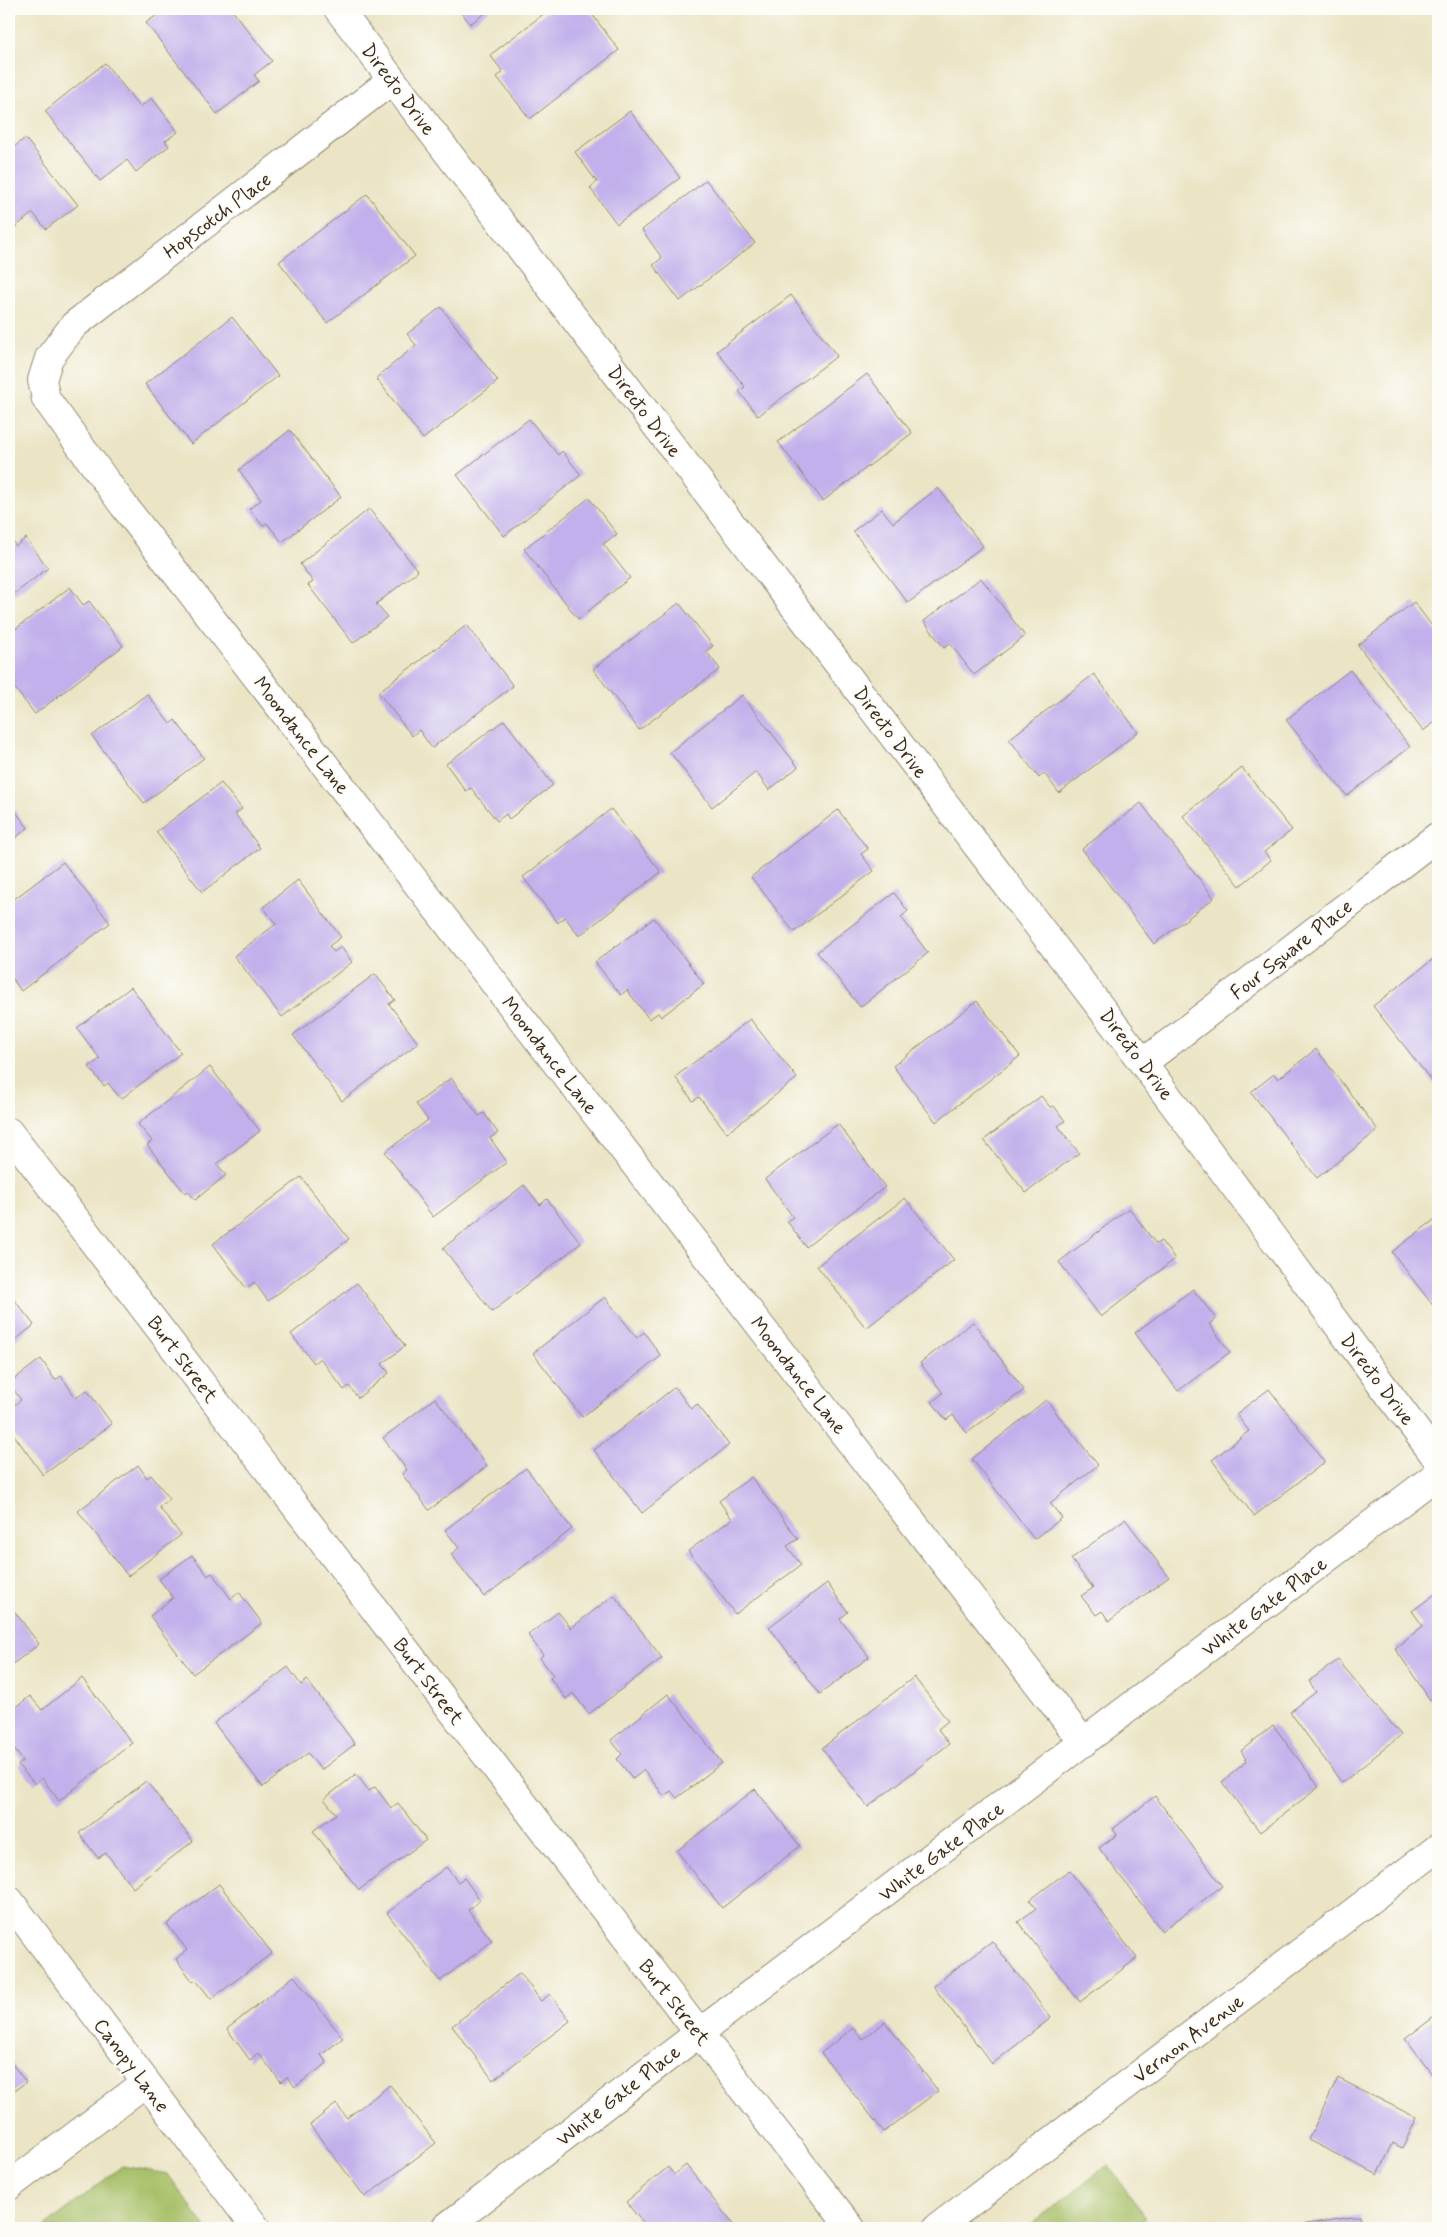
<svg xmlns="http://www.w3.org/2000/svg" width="1447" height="2237" viewBox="0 0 1447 2237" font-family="Mynerve,sans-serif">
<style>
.green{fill:#a5be64;stroke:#707441}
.building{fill:#c1b0eb}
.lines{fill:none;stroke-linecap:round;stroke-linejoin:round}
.minor-casing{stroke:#938872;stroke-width:30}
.minor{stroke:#fff;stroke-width:28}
.labels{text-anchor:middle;stroke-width:4.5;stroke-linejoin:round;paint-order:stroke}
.street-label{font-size:20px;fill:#3b2a1e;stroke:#fdfcf7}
</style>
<rect width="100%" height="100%" fill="#fdfcf7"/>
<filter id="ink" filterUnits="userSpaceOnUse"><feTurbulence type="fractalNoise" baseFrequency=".02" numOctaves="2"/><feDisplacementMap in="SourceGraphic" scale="10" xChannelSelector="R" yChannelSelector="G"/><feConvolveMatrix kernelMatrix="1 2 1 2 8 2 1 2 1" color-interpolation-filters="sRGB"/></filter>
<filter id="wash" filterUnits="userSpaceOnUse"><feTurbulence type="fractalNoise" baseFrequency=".0096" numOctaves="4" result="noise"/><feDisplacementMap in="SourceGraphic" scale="20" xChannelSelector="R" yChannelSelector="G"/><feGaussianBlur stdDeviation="1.12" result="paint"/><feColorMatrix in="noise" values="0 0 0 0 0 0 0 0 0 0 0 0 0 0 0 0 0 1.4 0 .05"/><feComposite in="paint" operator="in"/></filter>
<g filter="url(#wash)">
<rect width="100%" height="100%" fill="#ebe5c6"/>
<!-- green -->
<g class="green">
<polygon points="1108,2165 1146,2218 1133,2228 1026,2228"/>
<polygon points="122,2166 168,2174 206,2228 43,2228"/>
</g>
<g id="blocks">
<!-- building -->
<g class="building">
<polygon points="165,9 231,9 272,61 254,75 259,81 217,114 146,23"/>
<polygon points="459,9 491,9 470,24"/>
<polygon points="550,9 588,9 619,50 530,119 497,77 503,72 490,55"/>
<polygon points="105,63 140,107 152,98 178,132 165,141 169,146 136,172 127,160 100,181 45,111"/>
<polygon points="630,111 680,178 617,224 590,188 597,182 575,152"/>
<polygon points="25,138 78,205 46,229 33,213 9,232 9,151"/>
<polygon points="706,180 755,243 680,301 653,265 662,258 642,230"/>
<polygon points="367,194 415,256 327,323 279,262"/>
<polygon points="791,295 837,356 758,416 739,391 745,387 717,351"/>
<polygon points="441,307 498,381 423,439 376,378 416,345 407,334"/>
<polygon points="232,317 278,376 191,444 145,384"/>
<polygon points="867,374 912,433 823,501 778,442"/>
<polygon points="529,419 558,455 562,451 581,475 504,536 457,475"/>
<polygon points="290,430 341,497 282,542 267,523 263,526 249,509 261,500 239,470"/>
<polygon points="938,488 983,546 908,603 853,531 882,509 893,523"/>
<polygon points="589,498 617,534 603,544 630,578 578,619 524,549"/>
<polygon points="369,509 418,571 376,604 387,617 353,643 308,585 313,582 300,564"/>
<polygon points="9,537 16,546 26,538 48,568 9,598"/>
<polygon points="981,578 1025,636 974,675 950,643 944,648 924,621"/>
<polygon points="70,587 83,605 89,601 123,646 35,714 9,681 9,634"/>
<polygon points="1414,602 1438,634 1438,720 1423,731 1358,645"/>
<polygon points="679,603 713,646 706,651 720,669 639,730 593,669"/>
<polygon points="467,625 513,686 432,748 419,730 412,736 378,692"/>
<polygon points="1350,670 1410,747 1347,796 1286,720"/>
<polygon points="1094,674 1138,732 1059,793 1044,773 1039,778 1009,739"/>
<polygon points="147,694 170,724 175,720 204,758 144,803 92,736"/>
<polygon points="742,695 798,767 769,790 756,772 712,807 670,752"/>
<polygon points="504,720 553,785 509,819 506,814 497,821 471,788 466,791 446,764"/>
<polygon points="1242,768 1292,830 1264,852 1271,860 1240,886 1183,816"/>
<polygon points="221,783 242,809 235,814 260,848 202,892 156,832"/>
<polygon points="9,803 28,828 9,843"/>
<polygon points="1141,803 1214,898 1154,944 1082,849"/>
<polygon points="611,809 661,872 579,936 565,917 558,923 523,877"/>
<polygon points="838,810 868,849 861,854 874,871 794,932 751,877"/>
<polygon points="63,862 110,923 21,991 9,974 9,903"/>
<polygon points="298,880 341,937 329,946 334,952 341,947 352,962 282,1017 234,956 276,924 263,907"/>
<polygon points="894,893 908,911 901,917 928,953 860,1007 817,952"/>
<polygon points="654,918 704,984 661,1017 658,1013 649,1019 627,990 621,995 595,962"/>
<polygon points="1436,957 1438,960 1438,1089 1373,1006"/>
<polygon points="375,974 395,1000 389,1004 418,1043 342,1101 293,1035"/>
<polygon points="131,987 181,1053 121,1099 108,1083 104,1086 89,1067 100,1059 77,1028"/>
<polygon points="977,1001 1020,1056 936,1122 893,1066"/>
<polygon points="750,1019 797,1078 727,1133 699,1097 693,1101 675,1077"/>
<polygon points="1316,1049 1378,1130 1317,1178 1251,1092 1274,1074 1278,1079"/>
<polygon points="210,1067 260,1131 217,1164 226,1175 195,1200 188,1191 185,1193 147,1145 152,1141 138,1124"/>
<polygon points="451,1078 479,1116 484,1113 498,1133 490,1138 507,1162 433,1217 385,1152 428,1120 416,1104"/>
<polygon points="1041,1096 1050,1107 1054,1106 1065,1121 1058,1126 1079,1153 1026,1193 984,1140"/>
<polygon points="838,1124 885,1187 806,1247 787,1221 793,1217 765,1179"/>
<polygon points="301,1177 349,1239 268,1301 254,1282 246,1288 213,1244"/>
<polygon points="524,1185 540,1205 547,1199 581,1243 492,1312 443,1248"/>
<polygon points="905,1198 954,1260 866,1328 817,1266"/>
<polygon points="1129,1208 1156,1244 1161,1241 1175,1259 1101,1317 1059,1262"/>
<polygon points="1438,1217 1438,1312 1392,1252"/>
<polygon points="357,1283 405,1346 382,1364 389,1373 358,1398 349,1386 344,1390 320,1358 314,1363 291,1334"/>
<polygon points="1193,1289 1216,1319 1209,1324 1230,1352 1178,1391 1135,1333"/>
<polygon points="9,1293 34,1325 9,1345"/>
<polygon points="605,1297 637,1338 644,1332 661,1356 582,1417 533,1353"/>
<polygon points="973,1322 1024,1390 967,1433 953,1415 946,1420 932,1402 943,1393 920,1363"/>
<polygon points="41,1359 55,1380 61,1376 76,1398 87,1390 112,1424 43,1475 9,1428 9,1409 21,1400 9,1383"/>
<polygon points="675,1387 691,1409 697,1404 729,1445 642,1513 594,1450"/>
<polygon points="1269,1389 1325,1462 1254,1516 1212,1460 1249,1431 1236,1414"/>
<polygon points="435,1398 487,1466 429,1510 402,1474 407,1470 383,1438"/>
<polygon points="1046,1400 1098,1465 1050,1503 1062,1518 1034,1539 972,1459"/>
<polygon points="138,1465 147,1478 151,1475 170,1499 159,1507 181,1535 128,1576 78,1511"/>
<polygon points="526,1468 572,1529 484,1597 451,1554 459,1548 445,1530"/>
<polygon points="751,1477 798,1539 787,1546 801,1565 735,1614 688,1551 732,1519 719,1501"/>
<polygon points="1125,1519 1169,1577 1109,1621 1102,1611 1096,1615 1081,1596 1093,1588 1071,1559"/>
<polygon points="192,1555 208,1576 212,1573 231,1599 239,1592 262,1623 193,1674 150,1616 173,1598 159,1579"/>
<polygon points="827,1583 848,1612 840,1619 869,1657 820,1694 769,1627"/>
<polygon points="1438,1592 1438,1693 1430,1700 1395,1648 1423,1626 1412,1611"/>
<polygon points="614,1595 662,1658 589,1714 573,1693 566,1699 550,1678 553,1675 540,1658 543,1655 528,1635 558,1612 571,1628"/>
<polygon points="9,1604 39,1644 9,1667"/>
<polygon points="1338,1660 1401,1735 1342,1783 1290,1712 1316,1692 1309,1681"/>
<polygon points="288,1667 301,1685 307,1680 355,1744 321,1770 308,1753 263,1787 214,1723"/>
<polygon points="914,1677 948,1721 938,1729 949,1744 868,1807 822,1748"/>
<polygon points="82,1678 132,1743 59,1801 42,1778 35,1784 18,1765 23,1761 9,1742 9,1713 30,1696 42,1710"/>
<polygon points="668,1694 722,1763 677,1798 671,1791 664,1796 644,1770 633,1779 617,1759 622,1754 611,1740"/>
<polygon points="1273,1725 1319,1787 1260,1832 1222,1782 1247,1761 1241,1751"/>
<polygon points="356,1774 369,1791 375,1787 391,1808 398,1803 426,1840 359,1890 313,1831 336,1814 324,1799"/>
<polygon points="146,1781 193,1841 133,1888 106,1853 98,1858 79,1833"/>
<polygon points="755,1789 800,1846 722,1908 677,1851"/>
<polygon points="1155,1796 1222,1886 1162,1931 1099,1848 1117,1835 1113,1829"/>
<polygon points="446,1867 458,1882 464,1878 480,1900 468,1910 492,1941 440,1981 387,1913"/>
<polygon points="1069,1870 1137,1958 1080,2002 1018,1922 1036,1908 1030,1900"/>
<polygon points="219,1884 272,1953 211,1999 196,1980 193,1982 176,1959 187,1950 167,1924"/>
<polygon points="992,1941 1051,2018 992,2064 933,1986"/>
<polygon points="520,1973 541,2001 550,1994 570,2021 493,2080 452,2026"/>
<polygon points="294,1976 343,2038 321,2055 327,2063 295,2087 287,2077 281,2082 258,2053 250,2060 227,2029"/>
<polygon points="1438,2014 1438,2082 1405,2039"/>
<polygon points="885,2022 938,2091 884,2132 821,2053 853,2028 863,2039"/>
<polygon points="9,2060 26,2082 9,2095"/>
<polygon points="1338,2078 1417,2118 1402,2148 1393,2143 1378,2175 1308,2140"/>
<polygon points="390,2085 436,2143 365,2197 310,2125 336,2104 347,2118"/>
<polygon points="686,2165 736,2228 647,2228 626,2202 668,2167 674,2175"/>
<polygon points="1360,2216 1362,2228 1292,2228 1292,2226"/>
</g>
</g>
</g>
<g filter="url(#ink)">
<use href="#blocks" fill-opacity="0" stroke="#938872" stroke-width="1"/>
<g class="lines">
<!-- minor casing -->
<g class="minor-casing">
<g id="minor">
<polyline points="338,9 1143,1063 1438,1460"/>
<polyline points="392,80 74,325 49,358 42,380 46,399 124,506 1084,1743"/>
<polyline points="1143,1063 1438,836"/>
<polyline points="9,1132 699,2033 851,2228"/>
<polyline points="9,1900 256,2228"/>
<polyline points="9,2186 145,2083"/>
<polyline points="445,2228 699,2033 1438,1474"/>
<polyline points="937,2228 1438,1848"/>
</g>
</g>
<!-- minor -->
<use href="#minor" class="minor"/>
</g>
</g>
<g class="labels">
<!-- street labels -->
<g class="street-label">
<text transform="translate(399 89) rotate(53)" y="7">Directo Drive</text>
<text transform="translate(217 215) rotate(-37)" y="7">Hopscotch Place</text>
<text transform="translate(645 411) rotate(53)" y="7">Directo Drive</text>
<text transform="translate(891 732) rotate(53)" y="7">Directo Drive</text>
<text transform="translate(302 735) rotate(52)" y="7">Moondance Lane</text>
<text transform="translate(1291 949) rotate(-38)" y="7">Four Square Place</text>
<text transform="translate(1137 1054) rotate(53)" y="7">Directo Drive</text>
<text transform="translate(550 1055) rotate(52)" y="7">Moondance Lane</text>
<text transform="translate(183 1359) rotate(53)" y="7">Burt Street</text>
<text transform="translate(799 1375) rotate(52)" y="7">Moondance Lane</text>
<text transform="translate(1378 1379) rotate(53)" y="7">Directo Drive</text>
<text transform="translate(1264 1606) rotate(-37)" y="7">White Gate Place</text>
<text transform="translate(429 1681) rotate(53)" y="7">Burt Street</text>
<text transform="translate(941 1851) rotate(-37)" y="7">White Gate Place</text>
<text transform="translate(675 2002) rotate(52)" y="7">Burt Street</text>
<text transform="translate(1188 2038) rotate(-37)" y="7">Vernon Avenue</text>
<text transform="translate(132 2065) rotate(53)" y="7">Canopy Lane</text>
<text transform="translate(618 2095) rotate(-38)" y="7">White Gate Place</text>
</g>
</g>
<!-- margin -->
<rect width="1447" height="2237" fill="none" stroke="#fdfcf7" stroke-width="30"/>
</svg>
